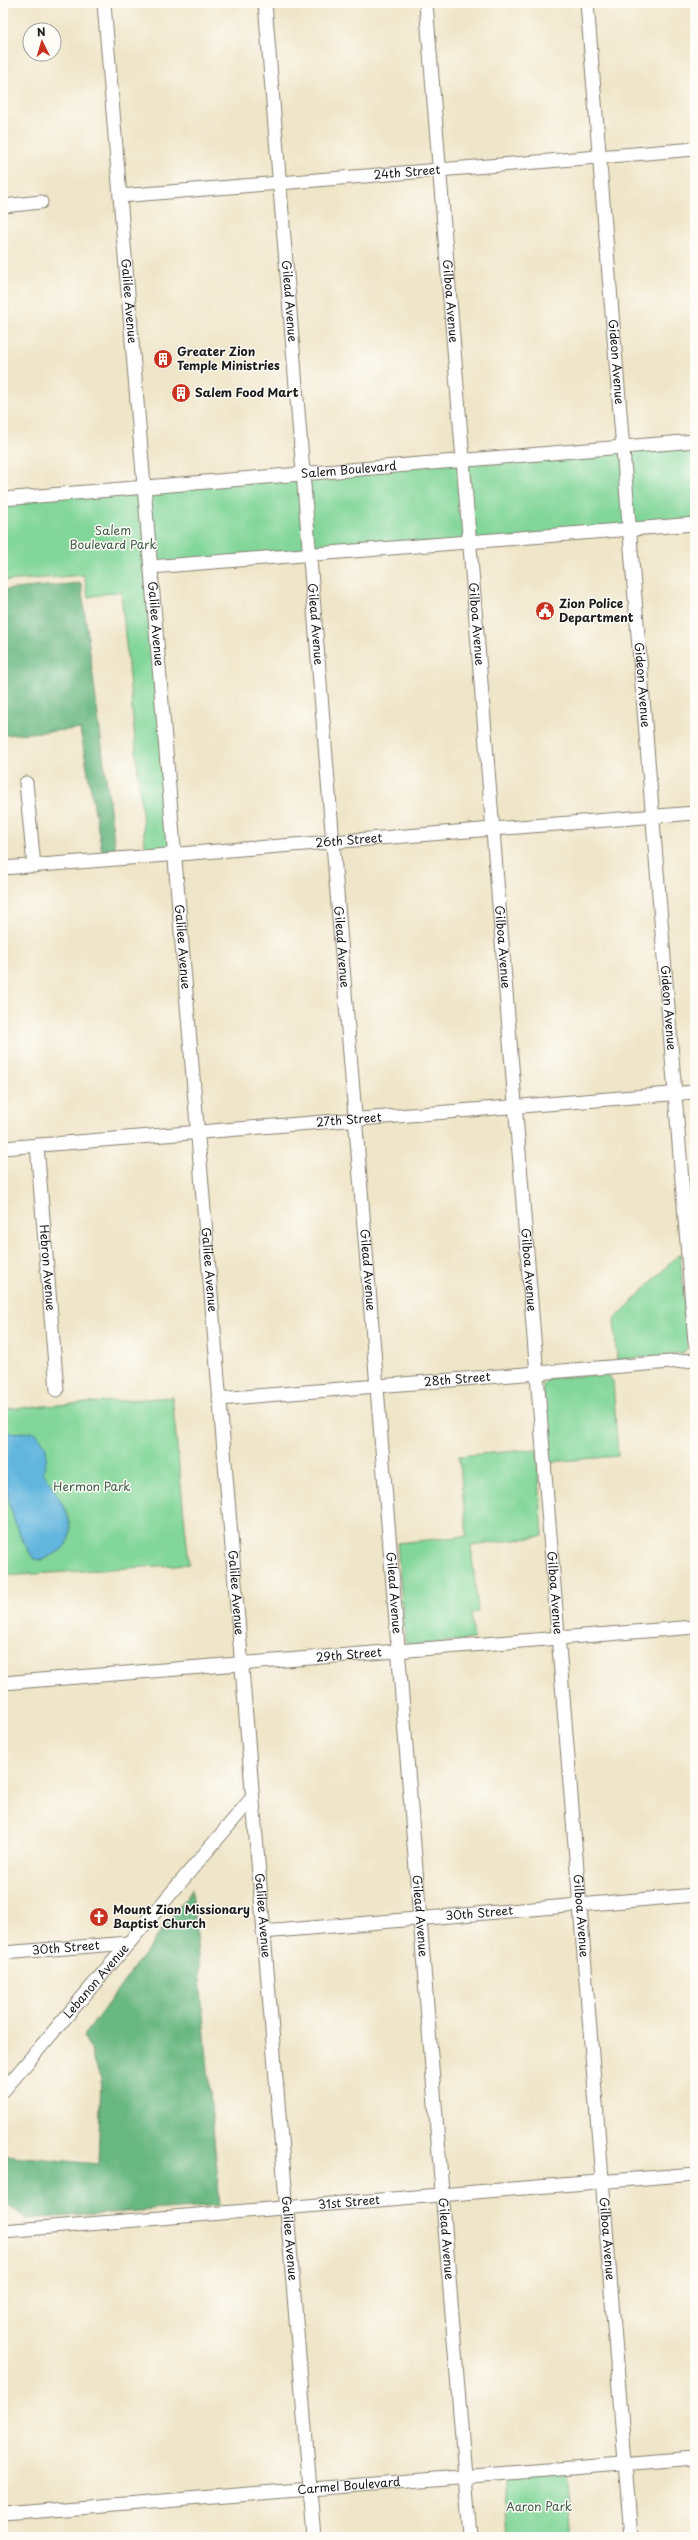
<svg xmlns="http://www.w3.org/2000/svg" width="698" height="2540" viewBox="0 0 698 2540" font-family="'Playpen Sans',sans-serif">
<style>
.green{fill:#82d699;stroke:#4f795a}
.forest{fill:#69b781;stroke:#426a4e}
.water{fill:#62b6de;stroke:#3f697d}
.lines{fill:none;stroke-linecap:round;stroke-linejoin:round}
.minor-casing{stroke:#868072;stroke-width:15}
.minor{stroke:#fff;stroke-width:13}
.labels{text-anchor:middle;stroke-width:3;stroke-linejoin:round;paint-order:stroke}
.street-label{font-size:12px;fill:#1c1c1c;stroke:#fdfcf7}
.poi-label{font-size:12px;font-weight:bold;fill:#1c1c1c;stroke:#fdfcf7;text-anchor:start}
.park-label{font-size:12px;fill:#405d48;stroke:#fdfcf7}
</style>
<rect width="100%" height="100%" fill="#fdfcf7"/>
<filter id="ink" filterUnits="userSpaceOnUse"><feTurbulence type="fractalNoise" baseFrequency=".025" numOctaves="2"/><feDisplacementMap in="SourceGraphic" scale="8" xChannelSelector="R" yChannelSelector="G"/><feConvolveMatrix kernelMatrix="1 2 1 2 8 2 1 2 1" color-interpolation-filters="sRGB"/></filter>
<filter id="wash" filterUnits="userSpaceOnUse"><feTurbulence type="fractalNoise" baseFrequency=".012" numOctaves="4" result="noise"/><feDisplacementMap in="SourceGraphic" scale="16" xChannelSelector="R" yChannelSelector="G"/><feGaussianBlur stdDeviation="0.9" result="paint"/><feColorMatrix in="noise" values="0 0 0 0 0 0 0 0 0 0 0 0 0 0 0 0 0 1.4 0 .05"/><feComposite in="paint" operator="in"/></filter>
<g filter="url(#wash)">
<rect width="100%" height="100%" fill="#efe5c8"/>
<!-- green -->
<g class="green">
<polygon points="695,441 695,524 150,567 174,855 146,857 121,591 88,597 84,575 3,581 3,499"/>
<polygon points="680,1253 688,1347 683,1353 617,1360 614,1320"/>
<polygon points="607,1374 613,1381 618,1456 549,1462 543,1384 549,1378"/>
<polygon points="172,1397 189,1564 3,1576 3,1409"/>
<polygon points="537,1449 543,1536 471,1546 478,1612 471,1613 474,1639 412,1645 405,1641 397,1543 467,1536 459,1456"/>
<polygon points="566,2475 572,2537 509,2537 505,2480"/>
</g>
<!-- forest -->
<g class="forest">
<polygon points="81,583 115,848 102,851 80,729 3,735 3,590"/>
<polygon points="192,1889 220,2205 27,2219 3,2202 3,2155 98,2164 101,2079 84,2036"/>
</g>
<!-- water -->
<path class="water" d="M35,1432C50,1449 48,1452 43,1472C55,1492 85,1529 61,1550C55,1554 48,1557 42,1560L34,1559C7,1521 3,1478 3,1433Z"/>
</g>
<g filter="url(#ink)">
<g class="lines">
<!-- minor casing -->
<g class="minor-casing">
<g id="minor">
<path id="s1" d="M104,3L314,2537"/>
<path id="s2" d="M265,3L470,2537"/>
<path id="s3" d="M426,3L631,2537"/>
<path id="s4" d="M587,3L695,1342"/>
<path id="s5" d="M120,196L695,149"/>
<polyline points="3,206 41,202"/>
<path id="s6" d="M3,499L695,441"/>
<polyline points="150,567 695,524"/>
<polyline points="26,783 34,866"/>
<path id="s7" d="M3,868L695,813"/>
<path id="s8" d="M37,1145L57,1390"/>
<path id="s9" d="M3,1148L695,1092"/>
<path id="s10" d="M219,1399L695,1360"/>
<path id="s11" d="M3,1683L695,1627"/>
<path id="s12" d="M263,1932L695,1895"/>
<path id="s13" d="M3,1953L129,1943"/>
<path id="s14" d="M3,2091L252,1798"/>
<path id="s15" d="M3,2231L695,2174"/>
<path id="s16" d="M3,2514L695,2458"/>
</g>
</g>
<!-- minor -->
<use href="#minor" class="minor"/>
</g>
</g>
<!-- icons -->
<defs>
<g id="building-disc" transform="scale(1)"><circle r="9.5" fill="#c8321e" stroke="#fdfcf7"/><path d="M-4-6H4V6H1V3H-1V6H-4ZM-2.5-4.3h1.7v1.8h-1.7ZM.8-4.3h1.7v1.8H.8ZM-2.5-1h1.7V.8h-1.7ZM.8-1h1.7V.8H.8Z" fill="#fff"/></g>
<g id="civic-disc" transform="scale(1)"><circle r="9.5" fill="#c8321e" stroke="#fdfcf7"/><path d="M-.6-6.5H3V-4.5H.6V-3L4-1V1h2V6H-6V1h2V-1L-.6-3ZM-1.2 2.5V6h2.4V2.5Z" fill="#fff"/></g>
<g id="church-disc" transform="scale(1)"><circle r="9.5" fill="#c8321e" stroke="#fdfcf7"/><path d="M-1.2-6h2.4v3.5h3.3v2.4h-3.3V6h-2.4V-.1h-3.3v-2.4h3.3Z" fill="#fff"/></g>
</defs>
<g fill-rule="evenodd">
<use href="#building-disc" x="163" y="359"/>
<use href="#building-disc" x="181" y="393"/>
<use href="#civic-disc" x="545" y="611"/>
<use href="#church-disc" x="99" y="1917"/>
</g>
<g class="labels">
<!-- street labels -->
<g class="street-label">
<text dy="4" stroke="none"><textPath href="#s5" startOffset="288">24th Street</textPath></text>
<text dy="4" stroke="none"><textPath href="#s1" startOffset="299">Galilee Avenue</textPath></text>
<text dy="4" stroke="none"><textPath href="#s2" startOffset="299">Gilead Avenue</textPath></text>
<text dy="4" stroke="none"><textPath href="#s3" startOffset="299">Gilboa Avenue</textPath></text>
<text dy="4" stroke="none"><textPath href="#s4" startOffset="360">Gideon Avenue</textPath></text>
<text dy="4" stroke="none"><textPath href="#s6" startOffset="347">Salem Boulevard</textPath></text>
<text dy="4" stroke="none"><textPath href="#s1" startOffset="623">Galilee Avenue</textPath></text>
<text dy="4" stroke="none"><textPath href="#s2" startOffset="623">Gilead Avenue</textPath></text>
<text dy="4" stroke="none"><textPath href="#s3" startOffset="623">Gilboa Avenue</textPath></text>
<text dy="4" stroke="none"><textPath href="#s4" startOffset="684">Gideon Avenue</textPath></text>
<text dy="4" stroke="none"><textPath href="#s7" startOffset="347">26th Street</textPath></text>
<text dy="4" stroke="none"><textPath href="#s1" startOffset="947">Galilee Avenue</textPath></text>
<text dy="4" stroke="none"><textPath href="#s2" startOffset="947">Gilead Avenue</textPath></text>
<text dy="4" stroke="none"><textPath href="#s3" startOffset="947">Gilboa Avenue</textPath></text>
<text dy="4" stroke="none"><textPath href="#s4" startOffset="1008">Gideon Avenue</textPath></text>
<text dy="4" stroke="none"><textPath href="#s9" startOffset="347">27th Street</textPath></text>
<text dy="4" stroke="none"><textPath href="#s8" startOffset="123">Hebron Avenue</textPath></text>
<text dy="4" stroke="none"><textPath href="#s1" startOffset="1271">Galilee Avenue</textPath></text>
<text dy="4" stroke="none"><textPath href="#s2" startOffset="1271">Gilead Avenue</textPath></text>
<text dy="4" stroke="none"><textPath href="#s3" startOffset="1271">Gilboa Avenue</textPath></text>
<text dy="4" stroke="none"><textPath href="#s10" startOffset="239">28th Street</textPath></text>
<text dy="4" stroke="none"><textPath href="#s1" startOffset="1595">Galilee Avenue</textPath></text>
<text dy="4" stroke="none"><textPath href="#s2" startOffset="1595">Gilead Avenue</textPath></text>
<text dy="4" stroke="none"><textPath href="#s3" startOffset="1595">Gilboa Avenue</textPath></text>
<text dy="4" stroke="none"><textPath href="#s11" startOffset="347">29th Street</textPath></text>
<text dy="4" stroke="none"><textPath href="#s12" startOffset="217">30th Street</textPath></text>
<text dy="4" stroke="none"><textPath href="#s1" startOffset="1919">Galilee Avenue</textPath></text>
<text dy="4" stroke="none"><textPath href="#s2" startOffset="1919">Gilead Avenue</textPath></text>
<text dy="4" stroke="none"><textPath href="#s3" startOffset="1919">Gilboa Avenue</textPath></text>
<text dy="4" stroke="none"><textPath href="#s13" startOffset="63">30th Street</textPath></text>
<text dy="4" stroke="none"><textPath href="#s14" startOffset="144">Lebanon Avenue</textPath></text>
<text dy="4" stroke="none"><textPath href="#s15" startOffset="347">31st Street</textPath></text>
<text dy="4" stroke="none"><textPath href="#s1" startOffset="2243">Galilee Avenue</textPath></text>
<text dy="4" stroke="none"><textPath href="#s2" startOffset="2243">Gilead Avenue</textPath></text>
<text dy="4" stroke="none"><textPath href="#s3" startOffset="2243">Gilboa Avenue</textPath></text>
<text dy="4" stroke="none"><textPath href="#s16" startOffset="347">Carmel Boulevard</textPath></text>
</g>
<!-- poi labels -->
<g class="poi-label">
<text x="177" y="356">Greater Zion<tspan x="177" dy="14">Temple Ministries</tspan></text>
<text x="195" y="397">Salem Food Mart</text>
<text x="559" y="608">Zion Police<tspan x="559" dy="14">Department</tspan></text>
<text x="113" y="1914">Mount Zion Missionary<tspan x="113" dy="14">Baptist Church</tspan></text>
</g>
<!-- park labels -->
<g class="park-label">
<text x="113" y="535">Salem<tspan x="113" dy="14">Boulevard Park</tspan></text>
<text x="92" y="1491">Hermon Park</text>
<text x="539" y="2511">Aaron Park</text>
</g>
</g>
<!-- margin -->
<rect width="698" height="2540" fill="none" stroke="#fdfcf7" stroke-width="16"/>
<!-- north arrow -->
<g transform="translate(42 42) rotate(355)"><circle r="19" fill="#fdfcf7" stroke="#a3a29f"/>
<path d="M0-3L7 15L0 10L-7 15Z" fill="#c8321e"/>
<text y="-6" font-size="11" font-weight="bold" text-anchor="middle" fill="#1c1c1c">N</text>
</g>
</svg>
